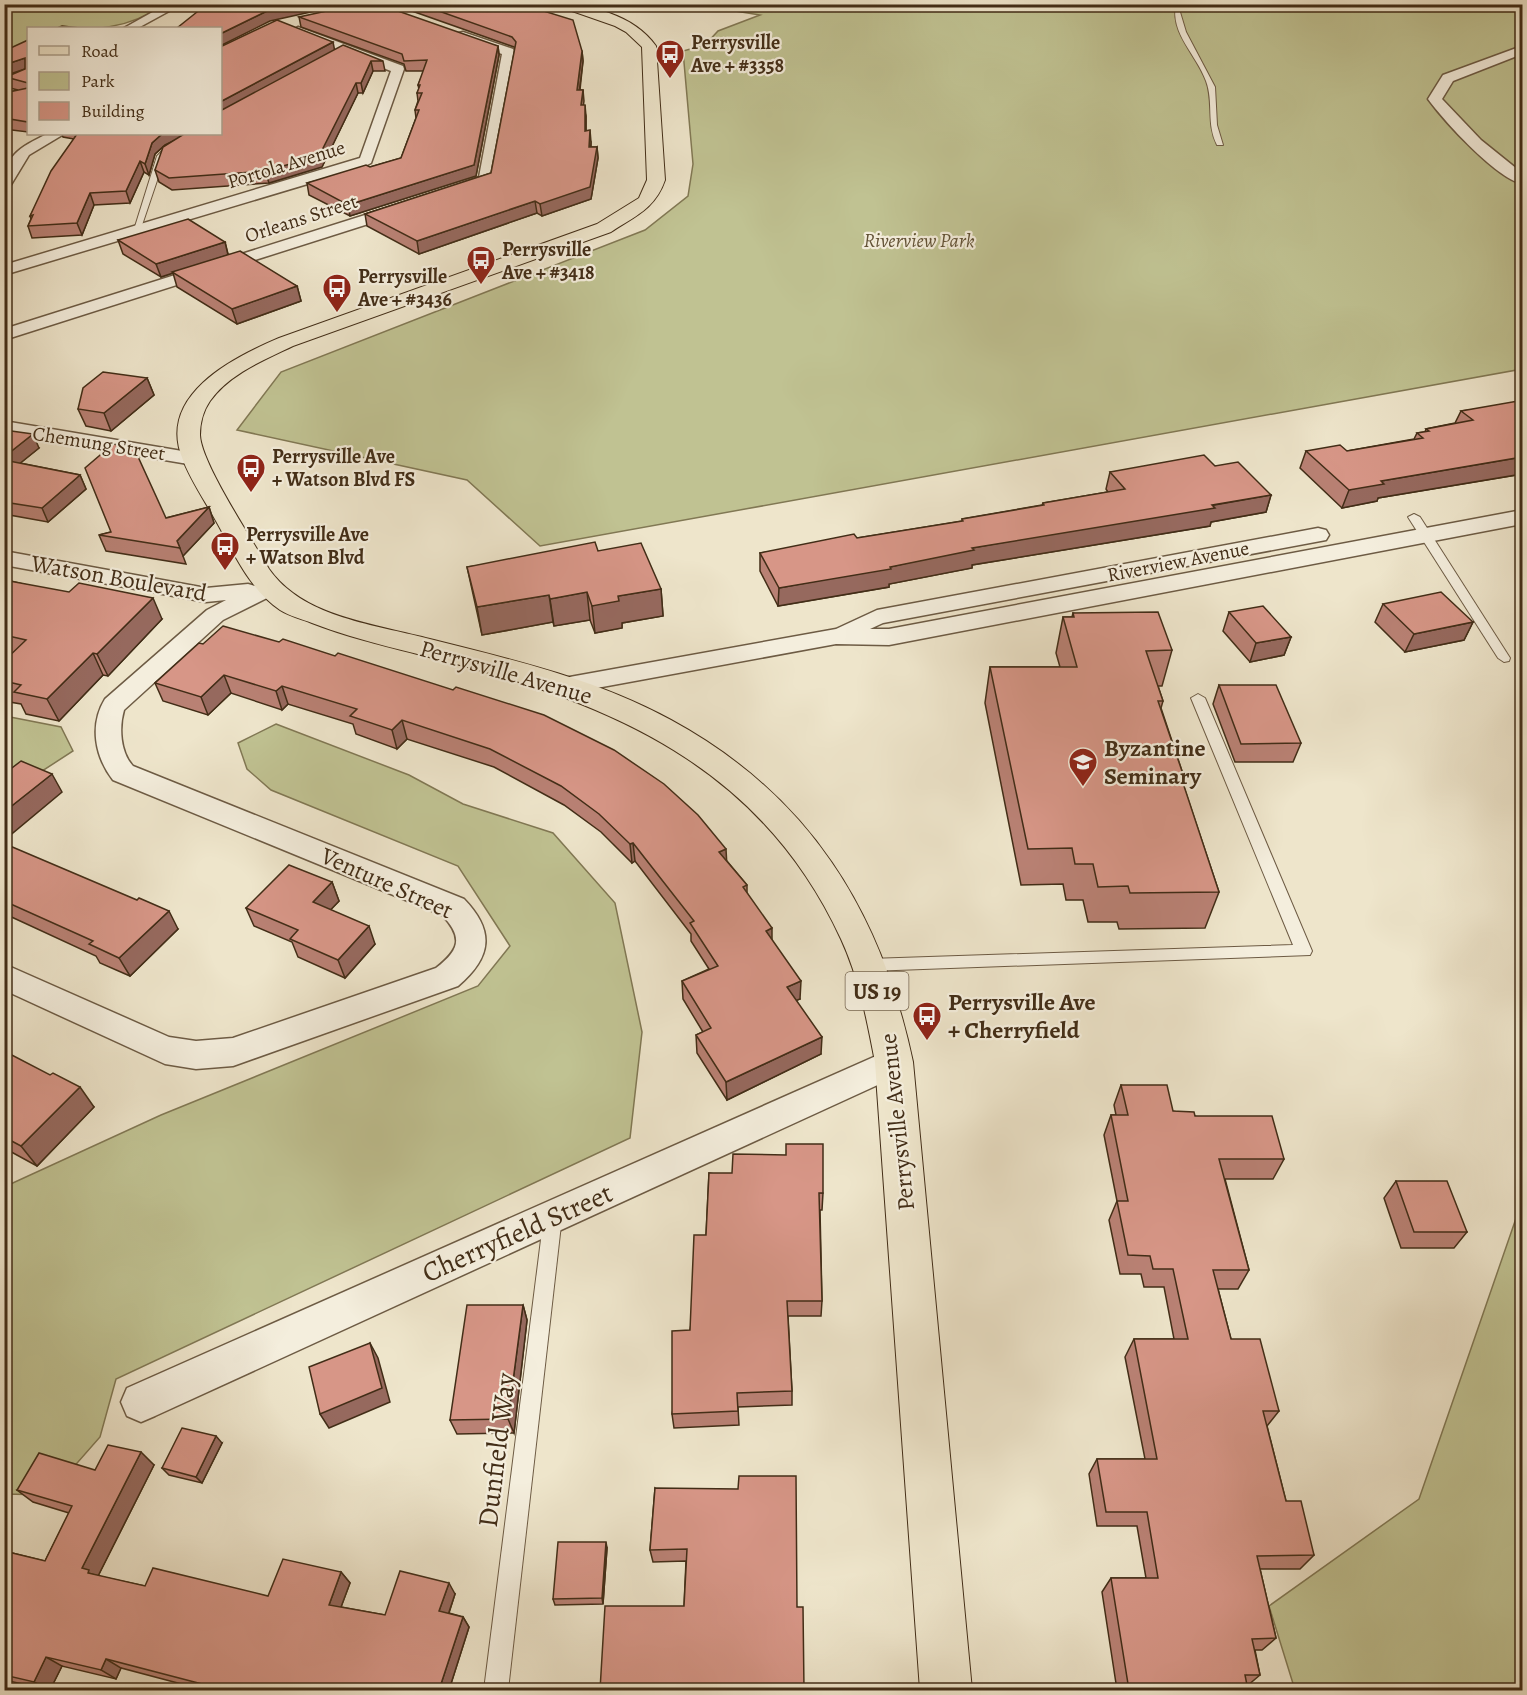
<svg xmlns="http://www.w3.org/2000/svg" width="1527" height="1695" viewBox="0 0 1527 1695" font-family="Alegreya,serif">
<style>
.green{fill:#c0c292;stroke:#817854;stroke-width:1.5}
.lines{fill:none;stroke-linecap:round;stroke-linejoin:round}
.service-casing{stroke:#6d5b44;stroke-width:2}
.minor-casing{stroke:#6d5b44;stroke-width:3}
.primary-casing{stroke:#422d17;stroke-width:2}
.service{fill:#f4eedd;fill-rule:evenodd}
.minor{fill:#f4eedd;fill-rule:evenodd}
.primary{fill:#eee5cb;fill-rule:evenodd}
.wall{fill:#b98174;stroke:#422d17;stroke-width:1.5}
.shaded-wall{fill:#96695e;stroke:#422d17;stroke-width:1.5}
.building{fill:#d79687;stroke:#422d17;stroke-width:1.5}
.labels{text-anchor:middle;stroke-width:4.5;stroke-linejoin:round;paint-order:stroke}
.far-poi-label{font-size:20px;font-weight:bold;fill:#422d17;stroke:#f4eedd;text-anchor:start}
.far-street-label{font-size:20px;fill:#422d17;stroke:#f4eedd}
.far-park-label{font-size:20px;font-style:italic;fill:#625236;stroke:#f4eedd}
.shield{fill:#f4eedd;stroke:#776752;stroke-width:1.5}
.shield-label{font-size:22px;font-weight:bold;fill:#422d17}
.street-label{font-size:24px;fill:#422d17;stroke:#f4eedd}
.poi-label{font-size:24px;font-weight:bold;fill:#422d17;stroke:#f4eedd;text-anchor:start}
.near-street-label{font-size:28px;fill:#422d17;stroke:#f4eedd}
</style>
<rect width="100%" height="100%" fill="#eee5cb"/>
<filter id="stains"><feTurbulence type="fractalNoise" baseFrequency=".00333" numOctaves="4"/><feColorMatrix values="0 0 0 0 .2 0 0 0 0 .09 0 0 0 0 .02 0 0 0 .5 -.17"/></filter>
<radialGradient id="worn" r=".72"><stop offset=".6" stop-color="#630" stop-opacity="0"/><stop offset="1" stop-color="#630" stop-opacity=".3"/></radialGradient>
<!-- green -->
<g class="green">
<path d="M5,5H162C120,36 78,28 28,28V47L5,59Z"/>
<polygon points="698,5 1522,5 1522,369 540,546 467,480 237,430 281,372 645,230 688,196 693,164 683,51 705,45 718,31 760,15"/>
<polygon points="5,716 61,727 73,751 5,795"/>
<polygon points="276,724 409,775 463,804 553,833 615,903 642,1032 630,1138 116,1379 100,1437 49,1495 5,1494 4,1187 161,1115 478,986 510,946 458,866 271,790 247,769 238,743"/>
<polygon points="1522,1201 1522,1690 1295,1690 1269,1606 1419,1499"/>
</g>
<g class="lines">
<!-- service casing -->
<g class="service-casing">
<g id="service">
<path d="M1176,4H1182L1180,12L1186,32L1215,87L1217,125L1223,145H1217C1206,124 1214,102 1206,81C1197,55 1170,34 1176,4Z"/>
<polygon points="192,134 201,134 165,157 140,231 133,233 157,156 166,147"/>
<polygon points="1414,514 1420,517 1510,658 1509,661 1504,662 1498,658 1408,517"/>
<polygon points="1198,694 1205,698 1312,951 1310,955 869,971 863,970 861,965 863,960 869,959 1293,945 1191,698"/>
<polygon points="553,1207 560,1210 562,1216 508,1690 484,1690 544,1216 546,1210"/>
</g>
</g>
<!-- minor casing -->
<g class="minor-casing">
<g id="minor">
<polygon points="167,4 182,4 138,28 124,28"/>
<polygon points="298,27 403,66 404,69 371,163 361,168 4,275 4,265 360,158 391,71 294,34 292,31"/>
<polygon points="463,32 513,49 515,52 494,179 487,185 455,196 450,194 447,191 450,188 479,177 502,54 459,39 459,33"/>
<path d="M1522,46V54L1453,81L1442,99L1481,140L1522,173V184C1495,177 1445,122 1428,99L1443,75Z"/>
<polygon points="28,70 28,78 4,88 4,79"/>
<path d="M47,134H64L29,155L9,188L4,189C4,155 19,148 47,134Z"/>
<polygon points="403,203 411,208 409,211 4,340 4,329"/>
<polygon points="4,421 194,453 201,455 204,459 201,463 194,465 4,433"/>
<polygon points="1522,510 1522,524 889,645 836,644 564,694 555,692 551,686 555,680 564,678 836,629 877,610 1318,528 1326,530 1329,535 1326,540 883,623 870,629 889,629"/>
<path d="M4,551L206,588L248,584L255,586L269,581L277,583L281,588L277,593L223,620L124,710C119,727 120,752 133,766L464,899C495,931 492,957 458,986L233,1066L196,1069L165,1064L4,990V964L169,1037L196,1041L233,1038L436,968C459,950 464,938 442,915L113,780C95,757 89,725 105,699L207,610L226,600L206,602L4,565Z"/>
<polygon points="894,1048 906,1052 910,1062 906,1072 155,1416 141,1422 127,1416 121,1402 127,1388"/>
</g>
</g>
<!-- primary casing -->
<g class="primary-casing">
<path id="primary" d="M552,4C589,4 633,14 656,46L665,180C655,209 635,216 611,232L293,346C264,360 229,374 210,401C203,411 200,424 200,435C201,463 253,541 269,569C302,616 370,624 422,637C506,658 594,678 671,720C809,795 881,911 913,1062L972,1690H920L875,1062C867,1020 859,978 841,939C766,776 628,710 464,666C413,652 361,642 312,623C302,619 289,616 280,610C249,589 234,553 216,521C205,501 191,481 183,460C156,396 232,358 279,338L597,224L639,198L647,180L642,47L626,32L615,26Z"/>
</g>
<!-- service -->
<use href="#service" class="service"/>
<!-- minor -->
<use href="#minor" class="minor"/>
<!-- primary -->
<use href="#primary" class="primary"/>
</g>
<!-- wall -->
<g class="wall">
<polygon points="392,4 521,4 582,51 583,61 580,90 583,90 583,105 586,116 586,131 591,142 591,147 597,147 598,158 591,199 542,216 537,213 419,254 367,226 365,214 491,173 515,48 514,47"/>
<polygon points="299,17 498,46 499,55 476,176 350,216 309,195 307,183 370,167 401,158 416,118 415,110 418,101 417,93 419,89 418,85 424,71 406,71 404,64 301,27"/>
<polygon points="28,40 28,132 4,129 4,93 18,90 10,88 6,77 23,70 4,76"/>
<polygon points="335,50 383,61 385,71 373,71 363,93 358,93 322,167 269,183 172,190 159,182 155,170 171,142 165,145 155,154 149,175 144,172 130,203 94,205 82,235 32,238 28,226 31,219 30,216 74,139 63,137 62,134 220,134"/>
<polygon points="118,240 225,242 228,254 297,286 301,301 237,324 177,287 173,273 161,277 123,254"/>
<polygon points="147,378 154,395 111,431 86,426 78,409"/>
<polygon points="1522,404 1522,474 1378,498 1377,501 1342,508 1300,468 1306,451 1347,451 1414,439 1417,433 1425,432 1426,429 1455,423 1461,411"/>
<polygon points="4,430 39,448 20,463 80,475 86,489 48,522 4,514"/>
<polygon points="1215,466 1271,495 1266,512 1211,522 1210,526 972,565 972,568 889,584 889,587 778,606 760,571 760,553 857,538 962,521 962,519 1042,505 1043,503 1108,492 1106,489 1110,472"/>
<polygon points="209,507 214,523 183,556 186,564 106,551 99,535"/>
<polygon points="598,551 661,589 663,616 622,623 622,628 595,633 590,620 554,626 553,622 482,635 467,567"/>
<polygon points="4,573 7,574 11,581 162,619 108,676 103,675 59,721 26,714 21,704 4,701 4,661 10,656 4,655"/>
<polygon points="1383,604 1473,622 1464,640 1405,652 1375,622"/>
<polygon points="1229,612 1291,637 1284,655 1250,662 1223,631"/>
<polygon points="1073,613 1172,650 1162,686 1158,686 1163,701 1161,708 1184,777 1182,781 1219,892 1205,928 1119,929 1117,922 1088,922 1083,900 1066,900 1063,884 1021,885 985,703 990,667 1060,667 1056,653 1063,617 1072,617"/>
<polygon points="279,642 727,861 747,885 747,893 772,940 800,999 796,1000 821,1054 727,1100 697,1053 696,1035 703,1032 683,999 682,981 709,969 691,941 691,934 635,861 632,863 601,832 564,805 494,767 407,739 397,749 356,734 353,724 288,704 282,710 231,693 208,715 163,701 155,683 203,644"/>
<polygon points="1522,653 1522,670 1517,663"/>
<polygon points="1219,685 1301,743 1293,762 1235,762 1213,704"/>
<polygon points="4,851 178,929 130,976 100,963 96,956 5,914 4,915"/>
<polygon points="332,882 339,901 330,910 375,944 345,978 298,957 292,942 254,926 246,908"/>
<polygon points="4,1054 94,1107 37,1166 4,1148"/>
<polygon points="1121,1085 1173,1111 1195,1116 1284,1159 1273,1179 1225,1179 1249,1270 1238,1289 1218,1289 1231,1339 1279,1411 1267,1426 1286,1501 1314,1555 1300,1569 1260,1569 1276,1638 1262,1650 1255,1650 1260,1675 1247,1686 1248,1690 1117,1690 1102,1592 1111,1578 1146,1578 1137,1526 1097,1526 1089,1474 1097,1459 1145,1459 1125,1357 1134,1339 1174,1339 1164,1287 1144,1287 1141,1274 1120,1274 1109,1220 1117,1201 1104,1135 1111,1115 1116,1115 1114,1105"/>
<polygon points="709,1173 823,1193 822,1210 820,1210 822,1301 821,1316 788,1316 792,1391 792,1405 738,1407 739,1425 674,1428 672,1414 690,1330 706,1235"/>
<polygon points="1396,1181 1467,1232 1454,1248 1401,1248 1384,1198"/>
<polygon points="523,1305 527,1320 514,1433 457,1434 450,1420"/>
<polygon points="222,1443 202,1483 169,1475 162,1468"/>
<polygon points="154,1465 98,1576 145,1586 268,1596 341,1572 350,1583 341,1607 385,1615 455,1594 449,1613 463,1617 469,1627 449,1690 204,1690 121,1668 116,1679 62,1666 50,1690 4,1680 4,1551 45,1561 69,1513 33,1502 17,1490 95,1470"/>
<polygon points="655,1488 797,1607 684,1606 686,1561 653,1562 650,1550"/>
<polygon points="607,1548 603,1604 555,1605 553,1599"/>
</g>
<!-- shaded-wall -->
<g class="shaded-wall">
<polygon points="298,4 347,4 270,21 220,46 220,34 267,11"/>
<polygon points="333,42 335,52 220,114 220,102"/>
<polygon points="498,46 499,55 476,176 350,216 348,205 474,165"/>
<polygon points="582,51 583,61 578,101 577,90"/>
<polygon points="25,58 28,68 4,76 4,65"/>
<polygon points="371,61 373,71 363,93 361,83"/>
<polygon points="356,83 358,93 322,167 269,183 265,171"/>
<polygon points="583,90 584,101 582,116 581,105"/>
<polygon points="585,105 586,116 586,142 585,131"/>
<polygon points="590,130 591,142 590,158 589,147"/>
<polygon points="162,134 188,134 165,145 155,154 149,175 145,164 152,143"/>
<polygon points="597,147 598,158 591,199 542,216 540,204"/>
<polygon points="140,161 144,172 130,203 126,191"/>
<polygon points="90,193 94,205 82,235 77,223"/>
<polygon points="535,201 537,213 419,254 417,241"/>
<polygon points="225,242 228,255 161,277 156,264"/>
<polygon points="297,286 301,301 237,324 232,309"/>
<polygon points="147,378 154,395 111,431 104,413"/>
<polygon points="33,434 39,448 8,473 4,466 4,457"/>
<polygon points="1522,457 1522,474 1378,498 1377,501 1342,508 1349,490 1381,481"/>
<polygon points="80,475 86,489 48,522 42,508"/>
<polygon points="1271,495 1266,512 1211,522 1210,526 972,565 972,568 889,584 889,587 778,606 779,588 890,567 972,548"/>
<polygon points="209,507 214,523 183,556 177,541"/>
<polygon points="7,574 18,595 4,587 4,576"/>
<polygon points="661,589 663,616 622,623 622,628 595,633 592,606 618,596"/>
<polygon points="587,592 590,620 554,626 550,599"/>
<polygon points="549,595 553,622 482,635 477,607"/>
<polygon points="153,598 162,619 108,676 97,654"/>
<polygon points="1473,622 1464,640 1405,652 1414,634"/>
<polygon points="1291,637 1284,655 1250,662 1256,643"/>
<polygon points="93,653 103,675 59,721 47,699"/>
<polygon points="224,675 231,693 208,715 201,697"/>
<polygon points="282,686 288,704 282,710 276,691"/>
<polygon points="402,720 407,739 397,749 392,730"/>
<polygon points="52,774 62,792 8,837 4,830 4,812"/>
<polygon points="633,843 635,861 632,863 630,844"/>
<polygon points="726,849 727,867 719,852"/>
<polygon points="332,882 339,901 320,921 313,902"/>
<polygon points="169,911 178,929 130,976 119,958"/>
<polygon points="369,926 375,944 345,978 338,960"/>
<polygon points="772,928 772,946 766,931"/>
<polygon points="801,981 800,999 786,1005 787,987"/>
<polygon points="822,1037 821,1054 727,1100 726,1082"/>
<polygon points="80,1087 94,1107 37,1166 21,1146"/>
<polygon points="523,1305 527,1320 514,1433 508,1419"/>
<polygon points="370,1343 378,1358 390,1402 329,1428 320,1414"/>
<polygon points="216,1436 222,1443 202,1483 196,1477"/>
<polygon points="141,1452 154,1465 98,1576 88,1573 82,1568"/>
<polygon points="606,1542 607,1548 603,1604 602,1598"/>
<polygon points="341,1572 350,1583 338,1615 329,1605"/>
<polygon points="449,1583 455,1594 446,1621 439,1611"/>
<polygon points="463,1617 469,1627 449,1690 439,1690"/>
<polygon points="46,1657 62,1666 50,1690 34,1682"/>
<polygon points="106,1659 121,1668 116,1679 101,1670"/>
</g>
<!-- building -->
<g class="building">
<polygon points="207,4 298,4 267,11 220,34 220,28 177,28"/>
<polygon points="359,4 378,4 498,46 474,165 348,205 307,183 366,165 370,167 401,158 419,110 415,110 422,93 417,93 420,85 418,85 427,60 404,61 402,54 299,17"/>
<polygon points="419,4 521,4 573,20 582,51 577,90 583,90 581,105 585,105 585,131 590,130 589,147 597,147 590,187 540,204 535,201 417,241 365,214 491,173 516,42 512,37"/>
<polygon points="277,20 333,42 220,102 220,47"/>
<polygon points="62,26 80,28 57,28"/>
<polygon points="28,40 28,83 6,77 25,69 25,58 4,65 4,51"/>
<polygon points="343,45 383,61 371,61 361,83 356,83 319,156 265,171 169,178 155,170 163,147 184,134 220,134 220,111"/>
<polygon points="28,88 28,122 4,118 4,93"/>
<polygon points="77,134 162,134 152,143 145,164 140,161 126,191 90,193 77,223 28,226 33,215 30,216 51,171"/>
<polygon points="188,219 225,242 156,264 118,240"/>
<polygon points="240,251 297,286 232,309 172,272"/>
<polygon points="103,372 147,378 104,413 78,409 83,388"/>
<polygon points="1518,401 1522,404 1522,457 1381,481 1384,484 1349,490 1306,451 1340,445 1347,451 1423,438 1417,433 1429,431 1426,429 1473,420 1461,411"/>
<polygon points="4,430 33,434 4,457"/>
<polygon points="113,444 134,448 166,518 209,507 177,541 180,548 99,535 111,532 85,468"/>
<polygon points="1204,455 1215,466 1238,462 1271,495 1212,505 1215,508 972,548 974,550 890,567 891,569 779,588 760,553 854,534 857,538 963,521 962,519 1044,505 1043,503 1125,489 1110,472"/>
<polygon points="4,460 80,475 42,508 4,502"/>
<polygon points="595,542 598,551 641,543 661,589 618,596 619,601 592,606 587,592 550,599 549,595 477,607 467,567"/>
<polygon points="4,580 69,592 79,583 153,598 97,654 93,653 47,699 14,692 21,685 4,681 4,661 26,640 4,635"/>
<polygon points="1441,592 1473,622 1414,634 1383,604"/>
<polygon points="1263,606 1291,637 1256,643 1229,612"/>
<polygon points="1158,612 1172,650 1146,651 1163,701 1158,701 1184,777 1181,777 1219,892 1130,893 1128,886 1098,887 1093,864 1075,864 1072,848 1028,849 990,667 1077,667 1063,617 1074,617 1073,613"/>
<polygon points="223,626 279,642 283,639 335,656 338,653 453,690 456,687 544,715 614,750 664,784 698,815 726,849 719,852 747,885 743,887 772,928 766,931 801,981 787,987 822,1037 726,1082 696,1035 711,1028 682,981 718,966 690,923 694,921 633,843 630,844 599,814 561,786 490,749 402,720 392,730 350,716 357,709 282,686 276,691 224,675 201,697 155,683 199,643 203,644"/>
<polygon points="1219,685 1276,685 1301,743 1241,744"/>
<polygon points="21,761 52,774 4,812 4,774"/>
<polygon points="10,846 137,900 139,898 169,911 119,958 89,944 93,941 4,901 4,851"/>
<polygon points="289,865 332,882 313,902 369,926 338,960 290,939 298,930 246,908"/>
<polygon points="6,1052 50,1075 53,1073 80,1087 21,1146 4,1137 4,1054"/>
<polygon points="1121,1085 1167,1085 1173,1111 1194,1112 1195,1116 1272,1116 1284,1159 1219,1159 1249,1270 1213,1270 1231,1339 1260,1339 1279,1411 1263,1411 1286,1501 1301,1501 1314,1555 1257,1556 1276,1638 1252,1639 1260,1675 1245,1675 1248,1690 1129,1690 1111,1578 1158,1578 1147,1512 1106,1512 1097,1459 1157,1459 1134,1339 1188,1339 1173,1269 1153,1269 1150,1256 1128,1255 1117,1201 1128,1201 1111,1115 1128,1115"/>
<polygon points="786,1144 823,1144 823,1193 819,1193 822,1301 787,1301 792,1391 737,1393 738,1411 672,1414 672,1331 690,1330 694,1235 706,1235 709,1173 732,1173 733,1154 786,1155"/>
<polygon points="1396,1181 1447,1181 1467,1232 1414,1232"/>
<polygon points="467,1305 523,1305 508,1419 450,1420"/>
<polygon points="370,1343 382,1388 320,1414 309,1367"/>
<polygon points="182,1428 216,1436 196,1477 162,1468"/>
<polygon points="108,1445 141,1452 82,1568 89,1570 88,1573 145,1586 153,1568 268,1596 283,1559 341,1572 329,1605 385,1615 400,1571 449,1583 439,1611 463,1617 439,1690 225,1690 106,1659 101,1670 46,1657 34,1682 4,1675 4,1551 45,1561 72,1506 17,1490 39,1453 95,1470"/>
<polygon points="739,1476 796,1476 797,1607 803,1607 804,1690 600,1690 605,1606 684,1606 687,1549 650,1550 655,1488 738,1489"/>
<polygon points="558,1542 606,1542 602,1598 553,1599"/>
</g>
<!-- icons -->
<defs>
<g id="bus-pin" transform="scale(1.5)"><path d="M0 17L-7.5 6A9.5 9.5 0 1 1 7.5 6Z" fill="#8f2418" stroke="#f4eedd"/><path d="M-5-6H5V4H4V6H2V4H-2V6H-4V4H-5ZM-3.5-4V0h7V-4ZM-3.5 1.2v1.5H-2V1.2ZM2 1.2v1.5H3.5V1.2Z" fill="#fff"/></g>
<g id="university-pin" transform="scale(1.5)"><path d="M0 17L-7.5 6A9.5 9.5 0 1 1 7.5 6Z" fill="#8f2418" stroke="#f4eedd"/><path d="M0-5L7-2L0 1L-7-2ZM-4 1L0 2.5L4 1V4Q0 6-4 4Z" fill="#fff"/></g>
</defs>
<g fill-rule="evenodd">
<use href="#bus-pin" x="670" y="54"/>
<use href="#bus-pin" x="481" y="260"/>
<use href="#bus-pin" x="337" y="288"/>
<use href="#bus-pin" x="251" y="468"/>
<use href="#bus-pin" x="225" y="546"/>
<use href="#university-pin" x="1083" y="762"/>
<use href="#bus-pin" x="927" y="1016"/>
</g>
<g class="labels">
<!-- far-poi labels -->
<g class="far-poi-label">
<text x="691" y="49">Perrysville<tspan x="691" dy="23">Ave + #3358</tspan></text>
<text x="502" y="256">Perrysville<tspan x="502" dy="23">Ave + #3418</tspan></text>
<text x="358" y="283">Perrysville<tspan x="358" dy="23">Ave + #3436</tspan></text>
<text x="272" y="463">Perrysville Ave<tspan x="272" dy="23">+ Watson Blvd FS</tspan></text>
<text x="246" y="541">Perrysville Ave<tspan x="246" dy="23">+ Watson Blvd</tspan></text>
</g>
<!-- far-street labels -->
<g class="far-street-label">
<text transform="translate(286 164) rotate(-17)" y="7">Portola Avenue</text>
<text transform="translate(301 218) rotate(-18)" y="7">Orleans Street</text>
<text transform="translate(99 443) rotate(9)" y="7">Chemung Street</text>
<text transform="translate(1178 561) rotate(-11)" y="7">Riverview Avenue</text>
</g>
<!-- far-park labels -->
<g class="far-park-label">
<text x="919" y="247">Riverview Park</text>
</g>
<!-- shield labels -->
<rect class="shield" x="845.5" y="972" width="63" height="38" rx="4.5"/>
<g class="shield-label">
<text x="877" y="999">US 19</text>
</g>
<!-- street labels -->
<g class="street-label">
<text transform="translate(119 578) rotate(10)" y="8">Watson Boulevard</text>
<text transform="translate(506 672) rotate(16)" y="8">Perrysville Avenue</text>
<text transform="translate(387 883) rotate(24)" y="8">Venture Street</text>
<text transform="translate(897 1122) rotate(-96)" y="8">Perrysville Avenue</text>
</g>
<!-- poi labels -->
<g class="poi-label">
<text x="1104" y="756">Byzantine<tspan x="1104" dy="28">Seminary</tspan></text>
<text x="948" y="1010">Perrysville Ave<tspan x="948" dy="28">+ Cherryfield</tspan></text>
</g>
<!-- near-street labels -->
<g class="near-street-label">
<text transform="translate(517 1232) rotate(-24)" y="10">Cherryfield Street</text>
<text transform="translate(496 1450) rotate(-83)" y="10">Dunfield Way</text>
</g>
</g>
<!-- margin -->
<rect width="1527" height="1695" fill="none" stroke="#eee5cb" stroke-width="24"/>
<rect x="6" y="6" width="1515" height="1683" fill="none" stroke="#422d17" stroke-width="3"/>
<rect x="12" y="12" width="1503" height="1671" fill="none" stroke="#422d17" stroke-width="1.5"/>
<!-- legend -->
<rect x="27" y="27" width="195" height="108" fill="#f4eedd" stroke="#ada18e" stroke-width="1.5"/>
<rect x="39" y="46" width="30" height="9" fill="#eee5cb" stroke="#ada18e" stroke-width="1.5"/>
<text x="81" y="57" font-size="18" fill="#422d17">Road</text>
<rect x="39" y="72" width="30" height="18" fill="#c0c292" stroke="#ada18e" stroke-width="1.5"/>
<text x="81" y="87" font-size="18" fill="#422d17">Park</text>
<rect x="39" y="102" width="30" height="18" fill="#d79687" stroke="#ada18e" stroke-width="1.5"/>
<text x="81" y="117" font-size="18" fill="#422d17">Building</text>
<rect width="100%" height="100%" filter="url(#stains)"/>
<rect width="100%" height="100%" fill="url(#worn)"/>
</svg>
